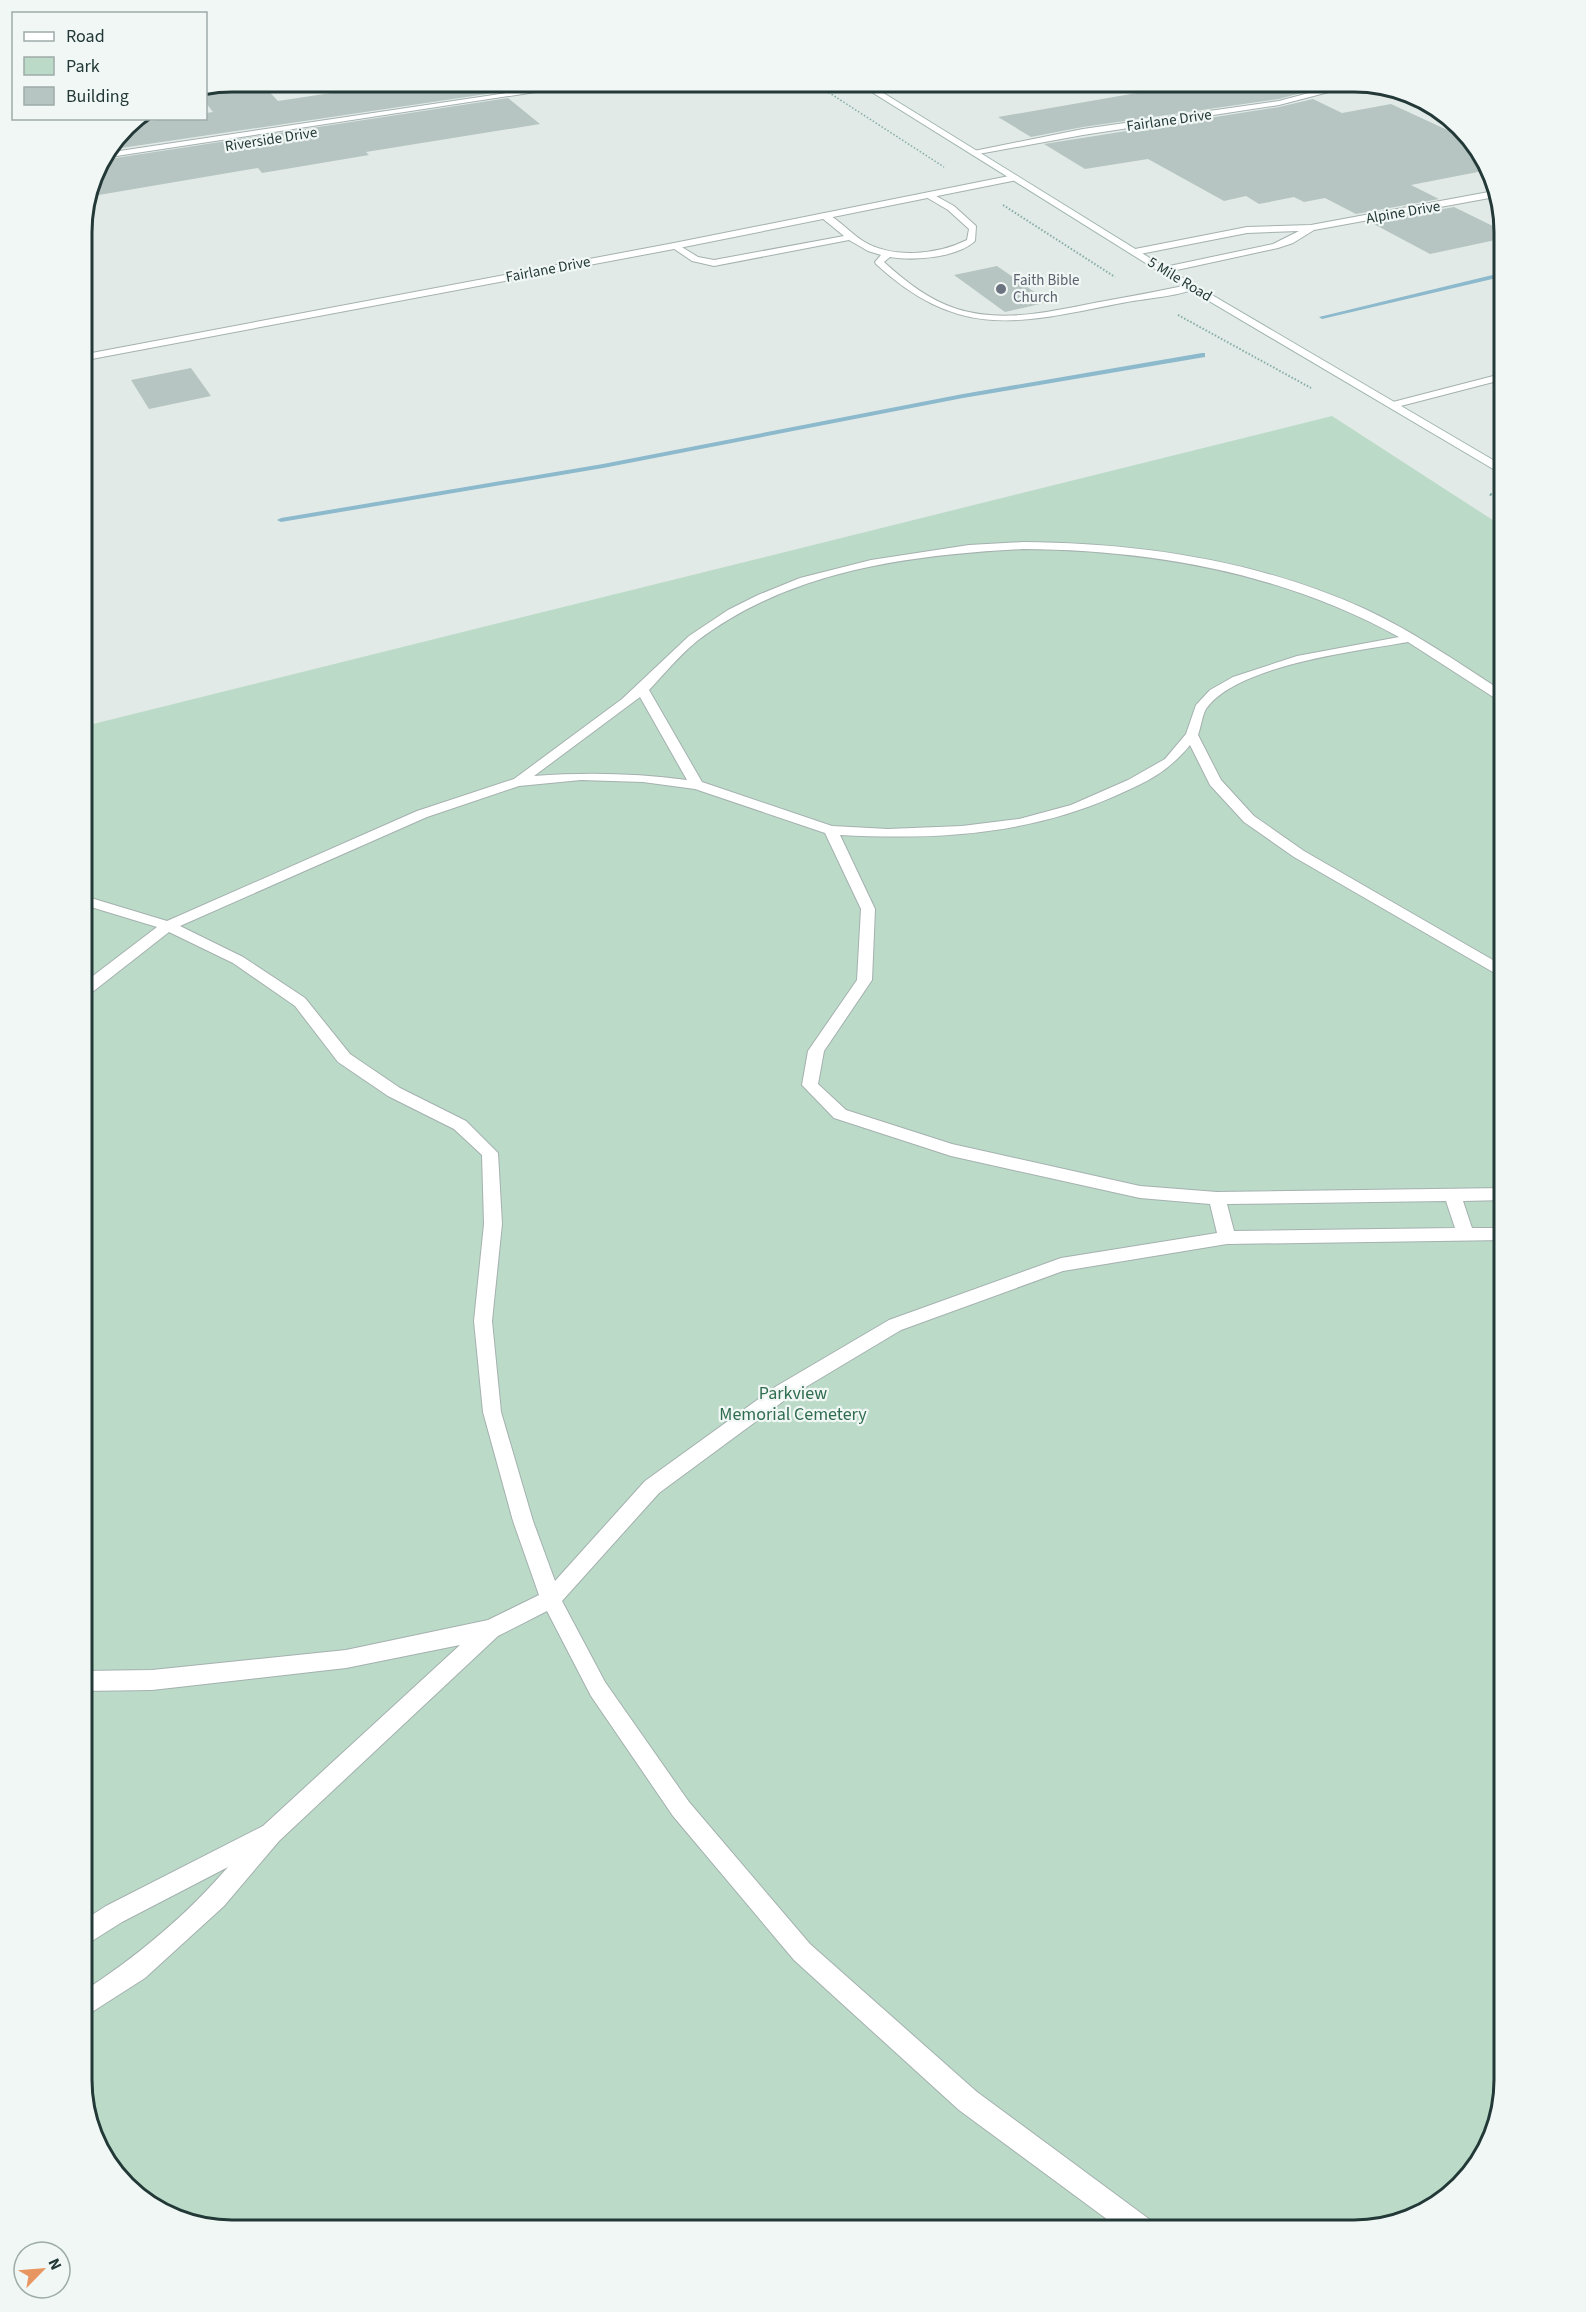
<svg xmlns="http://www.w3.org/2000/svg" width="1586" height="2312" viewBox="0 0 1586 2312" font-family="'Source Sans 3',sans-serif">
<style>
.green{fill:#bbdac8}
.lines{fill:none;stroke-linecap:round;stroke-linejoin:round}
.stream{fill:#8cb9cc;fill-rule:evenodd}
.building{fill:#b6c5c1}
.service-casing{stroke:#a4b1af;stroke-width:2}
.minor-casing{stroke:#a4b1af;stroke-width:2}
.secondary-casing{stroke:#a0b5b1;stroke-width:2}
.path-far2{stroke:#83aca5;stroke-width:1.5;stroke-dasharray:1.5 2;stroke-linecap:butt}
.path-far1{stroke:#83aca5;stroke-width:2;stroke-dasharray:1.5 2;stroke-linecap:butt}
.path{stroke:#83aca5;stroke-width:3;stroke-dasharray:2 3;stroke-linecap:butt}
.service{fill:#fff;fill-rule:evenodd}
.minor{fill:#fff;fill-rule:evenodd}
.secondary{fill:#fff;fill-rule:evenodd}
.worship-dot{fill:#6b7280;stroke:#f1f7f5;stroke-width:2}
.labels{text-anchor:middle;stroke-width:4.5;stroke-linejoin:round;paint-order:stroke}
.far-street-label{font-size:15px;fill:#223937;stroke:#f1f7f5}
.far-worship-label{font-size:15px;fill:#5b616d;stroke:#f1f7f5;text-anchor:start}
.park-label{font-size:18px;fill:#306d50;stroke:#f1f7f5}
.rim{fill:none;stroke:#223937;stroke-width:3}
</style>
<rect width="100%" height="100%" fill="#e1eae7"/>
<!-- green -->
<polygon class="green" points="1332,416 1505,528 1505,2081 1485,2156 1429,2211 1354,2231 222,2231 156,2211 101,2155 81,2080 81,727"/>
<g class="lines">
<!-- stream -->
<g class="stream">
<polygon points="1505,272 1505,276 1322,319 1319,317"/>
<polygon points="1202,353 1205,353 1205,357 963,398 603,468 281,522 277,520 281,518 603,464 963,394"/>
</g>
</g>
<!-- building -->
<g class="building">
<polygon points="259,81 278,101 410,81 486,81 500,92 108,150 125,125 171,118 206,118 206,113 213,112 206,103 206,88"/>
<polygon points="1233,81 1277,81 1301,93 1279,99 1083,127 1031,137 998,117 1148,91"/>
<polygon points="508,98 540,124 366,152 369,155 262,173 258,168 87,197 93,174 102,160"/>
<polygon points="1313,99 1342,113 1391,104 1469,140 1485,157 1488,170 1411,185 1439,199 1356,214 1325,198 1304,202 1294,197 1259,204 1246,196 1224,201 1148,159 1085,169 1044,144 1279,107"/>
<polygon points="1454,207 1505,232 1505,238 1430,254 1370,222"/>
<polygon points="997,266 1049,302 1005,312 954,275"/>
<polygon points="191,368 211,396 149,409 131,380"/>
</g>
<g class="lines">
<!-- service casing -->
<g class="service-casing">
<g id="service">
<path d="M929,192L954,206L976,226L975,241C956,258 915,261 890,257L884,262C906,282 929,300 957,309C1003,323 1048,312 1094,303C1127,297 1160,291 1193,284L1198,287C1187,295 1143,299 1127,302C1023,322 962,343 876,264L875,262L881,255L868,251L849,240L714,266L692,261L670,246L677,244L698,257L714,260L844,236L822,218V214L825,213C839,219 850,233 863,241C892,259 937,255 967,240L969,229L948,210L926,197L925,195Z"/>
<path d="M1023,542C1140,543 1257,560 1365,609C1414,632 1459,663 1505,693V703L1501,702L1408,642C1358,651 1236,665 1206,709C1202,716 1201,727 1198,735L1221,780L1254,816L1304,851L1505,967V979L1294,857L1244,822L1210,785L1190,745C1168,772 1147,782 1115,796C1027,835 936,840 840,835L875,909L872,980L824,1051L818,1084L846,1110L952,1144L1140,1186L1217,1192L1505,1188V1200L1463,1201L1472,1228H1505V1240L1227,1244L1063,1271L901,1330L789,1397L659,1493L562,1601L605,1682L689,1802L810,1944L977,2092L1153,2222L1157,2231H1123L959,2110L794,1960L673,1816L591,1696L547,1611L498,1636L279,1841L224,1906L145,1978L81,2019V1993C135,1958 186,1916 228,1867L122,1922L81,1948V1922L106,1906L263,1826L460,1645L346,1668L152,1690L81,1691V1671L152,1670L346,1650L488,1620L539,1595L513,1521L483,1412L474,1321L484,1224L482,1155L454,1129L388,1096L338,1062L295,1006L233,963L169,932L86,997L81,998V985L157,927L81,904V895L167,921L417,811L514,779L622,699L689,636L728,610L758,595L800,578L871,560L969,545ZM1023,549C1154,550 1283,573 1399,637L1297,656L1233,677L1210,690L1196,705L1186,734L1165,759L1128,780L1071,805L1019,819L962,826L888,829L832,826L702,782L649,690C665,673 679,656 697,641C790,570 910,555 1023,549ZM640,697L687,780C635,773 586,772 534,776ZM581,780L643,782L695,789L825,833L861,909L857,980L808,1051L802,1085L834,1118L951,1156L1140,1198L1210,1204L1217,1233L1061,1258L889,1320L775,1387L645,1481L555,1581L533,1521L501,1412L492,1321L502,1224L498,1153L466,1121L400,1088L350,1054L305,998L243,957L180,926L427,817L519,786ZM1446,1201L1455,1228L1234,1231L1227,1204Z"/>
</g>
</g>
<!-- minor casing -->
<g class="minor-casing">
<g id="minor">
<polygon points="586,81 607,81 103,158 106,153"/>
<polygon points="1353,81 1367,82 1279,105 1083,135 973,155 969,152 1083,129 1279,101"/>
<polygon points="1014,175 1017,176 1017,180 674,249 81,361 81,355 674,243"/>
<polygon points="1494,191 1495,197 1314,230 1293,243 1278,248 1163,273 1158,270 1160,268 1273,244 1299,231 1247,233 1135,255 1130,252 1135,249 1247,227 1311,225"/>
<polygon points="1505,373 1505,379 1393,408 1387,405 1389,403"/>
</g>
</g>
<!-- secondary casing -->
<g class="secondary-casing">
<polygon id="secondary" points="854,81 864,81 1166,268 1505,467 1505,476 1160,272"/>
</g>
<!-- path-far2 -->
<polyline class="path-far2" points="811,81 944,167"/>
<!-- path-far1 -->
<g class="path-far1">
<polyline points="1003,205 1115,277"/>
<polyline points="1178,315 1311,388"/>
</g>
<!-- path -->
<polyline class="path" points="1490,494 1505,504"/>
<!-- service -->
<use href="#service" class="service"/>
<!-- minor -->
<use href="#minor" class="minor"/>
<!-- secondary -->
<use href="#secondary" class="secondary"/>
</g>
<!-- markers -->
<circle class="worship-dot" cx="1001" cy="289" r="6"/>
<g class="labels">
<!-- far-street labels -->
<g class="far-street-label">
<text transform="translate(1169 120) rotate(-8)" y="5">Fairlane Drive</text>
<text transform="translate(271 139) rotate(-9)" y="5">Riverside Drive</text>
<text transform="translate(1403 212) rotate(-10)" y="5">Alpine Drive</text>
<text transform="translate(548 269) rotate(-11)" y="5">Fairlane Drive</text>
<text transform="translate(1180 279) rotate(31)" y="5">5 Mile Road</text>
</g>
<!-- far-worship labels -->
<g class="far-worship-label">
<text x="1013" y="285">Faith Bible<tspan x="1013" dy="17">Church</tspan></text>
</g>
<!-- park labels -->
<g class="park-label">
<text x="793" y="1399">Parkview<tspan x="793" dy="21">Memorial Cemetery</tspan></text>
</g>
</g>
<!-- crop -->
<path d="M0 0H1586V2312H0ZM232 92H1354A140 140 0 0 1 1494 232V2080A140 140 0 0 1 1354 2220H232A140 140 0 0 1 92 2080V232A140 140 0 0 1 232 92Z" fill="#f1f7f5" fill-rule="evenodd"/>
<path class="rim" d="M232 92H1354A140 140 0 0 1 1494 232V2080A140 140 0 0 1 1354 2220H232A140 140 0 0 1 92 2080V232A140 140 0 0 1 232 92Z"/>
<!-- legend -->
<rect x="12" y="12" width="195" height="108" fill="#f1f7f5" stroke="#9eaba9" stroke-width="1.5"/>
<rect x="24" y="32" width="30" height="9" fill="#ffffff" stroke="#9eaba9" stroke-width="1.5"/>
<text x="66" y="42" font-size="18" fill="#223937">Road</text>
<rect x="24" y="57" width="30" height="18" fill="#bbdac8" stroke="#9eaba9" stroke-width="1.5"/>
<text x="66" y="72" font-size="18" fill="#223937">Park</text>
<rect x="24" y="87" width="30" height="18" fill="#b6c5c1" stroke="#9eaba9" stroke-width="1.5"/>
<text x="66" y="102" font-size="18" fill="#223937">Building</text>
<!-- north arrow -->
<g transform="translate(42 2270) rotate(65)"><circle r="28" fill="#f1f7f5" stroke="#9eaba9" stroke-width="1.5"/>
<path d="M0-4.5L10 22L0 15L-10 22Z" fill="#e89661"/>
<text y="-9" font-size="16" font-weight="bold" text-anchor="middle" fill="#223937">N</text>
</g>
</svg>
